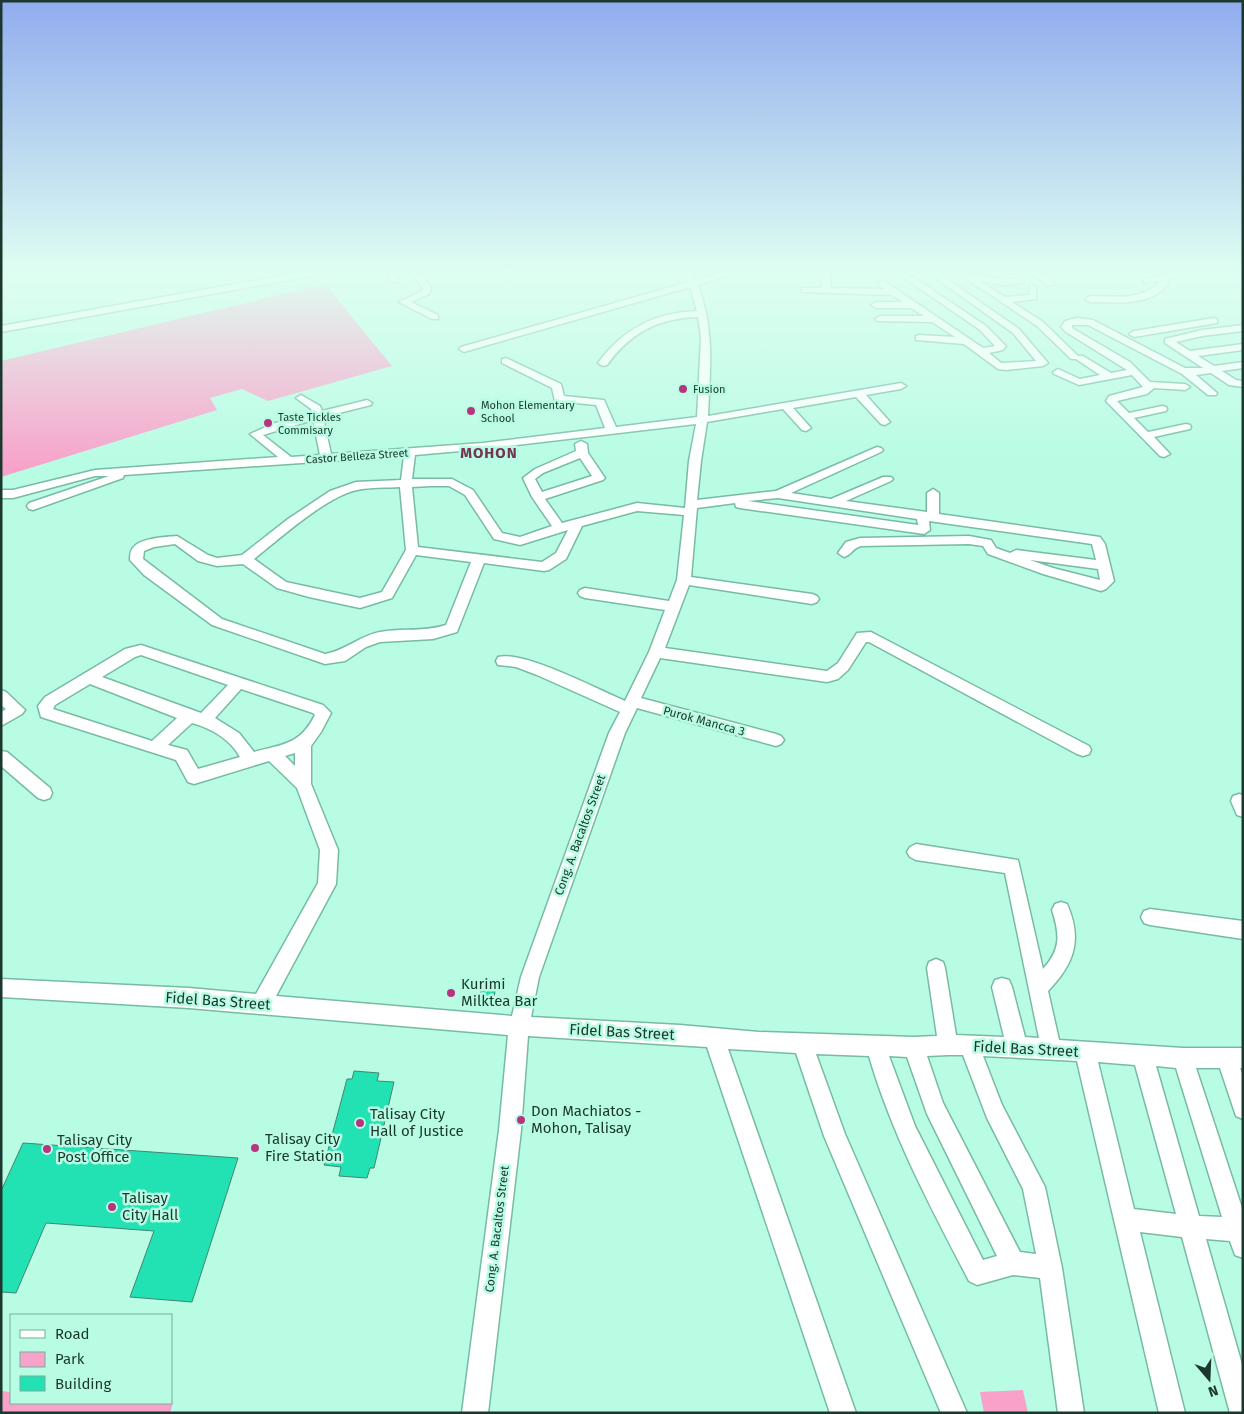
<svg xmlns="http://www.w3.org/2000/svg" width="1244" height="1414" viewBox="0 0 1244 1414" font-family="'Fira Sans',sans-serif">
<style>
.green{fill:#f8a2ca}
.building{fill:#22e2b3;stroke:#438671}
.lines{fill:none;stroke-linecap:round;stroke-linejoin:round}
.minor-casing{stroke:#78bba4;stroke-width:3}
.minor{fill:#fff;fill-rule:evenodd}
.poi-dot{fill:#b7357e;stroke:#b7fce3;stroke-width:2}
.labels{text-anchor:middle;stroke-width:5;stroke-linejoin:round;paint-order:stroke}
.far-poi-label{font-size:11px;fill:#1b372e;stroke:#b7fce3;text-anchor:start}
.far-street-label{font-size:11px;fill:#1b372e;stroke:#b7fce3}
.street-label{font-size:12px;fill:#1b372e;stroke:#b7fce3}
.far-district-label{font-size:15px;font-weight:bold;letter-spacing:1px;fill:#753455;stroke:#b7fce3}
.near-poi-label{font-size:15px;fill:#1b372e;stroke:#b7fce3;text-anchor:start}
.near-street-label{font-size:15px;fill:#1b372e;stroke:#b7fce3}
</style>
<rect width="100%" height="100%" fill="#b7fce3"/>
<!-- green -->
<g class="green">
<polygon points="325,284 392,366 268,401 242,389 210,398 217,410 1,477 1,361"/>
<polygon points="1023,1390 1028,1413 984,1413 980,1392"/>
<polygon points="1,1391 11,1392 11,1403 173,1402 170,1413 1,1413"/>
</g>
<!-- building -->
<g class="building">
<polygon points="483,980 497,981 494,997 480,996"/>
<polygon points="354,1071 379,1073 377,1081 394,1082 374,1168 370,1168 367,1178 339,1176 341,1167 324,1165 347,1079 352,1079"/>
<polygon points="23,1143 238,1158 192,1302 130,1297 154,1231 46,1223 16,1293 1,1292 1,1191"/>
</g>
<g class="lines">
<!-- minor casing -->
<g class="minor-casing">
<g id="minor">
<polygon points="313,270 332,270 328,273 1,332 1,326"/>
<polygon points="385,270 393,270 399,280 398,282 392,282"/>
<polygon points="409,270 418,270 431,288 429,294 411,302 438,315 438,319 432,319 399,302 422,291 423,288"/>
<path d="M684,270H692L696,280L731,270H745L698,285C715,332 710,367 708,416L901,383L906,386L901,389L866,395L890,422L885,425L881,424L856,397L793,408L811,428L806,431L802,430L783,409L707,422L701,461L697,500L776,491L877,447L881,448L883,450L881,452L791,493L831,499L883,477H891L893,479L891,481L846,501L927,512V493L933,489L939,493V514L1100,537L1105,544L1114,581L1106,589L1101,591L1043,574L988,554L983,546L969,544L861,546C853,548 851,555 844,557L838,553L846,542L860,538L969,536L991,540L996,548L1010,553L1016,550L1096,560L1092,544L929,521L930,530L924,534L740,508L736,507L735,503L697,508L691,577L812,594L817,596L819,599L817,602L812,604L689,585L665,648L827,671L838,663L857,633L871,632L1089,746L1091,750L1089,754L1083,756L1077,754L869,642H866L848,670L838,679L827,682L660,658L641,698L776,734L781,736L784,740L781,744L776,746L637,708L625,733L539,977L531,1017L680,1025L759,1032L914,1037L937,1036L927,968L929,962L936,959L943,962L945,968L956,1035L1004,1037L992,987L995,980L1002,978L1009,980L1012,987L1025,1037L1039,1038L1005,873L916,860L910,857L907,852L910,847L916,844L1018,860L1043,969C1061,949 1060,935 1052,910L1055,904L1061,902L1067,904C1083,940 1074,964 1048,991L1059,1040L1183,1048H1243V1068H1240L1243,1076V1119L1236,1116L1220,1068H1196L1243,1211V1258L1235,1255L1230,1241L1206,1239L1243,1368V1413H1230L1182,1237L1140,1232L1185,1413H1159L1077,1061L983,1056L1002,1105L1045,1187L1062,1268L1084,1413H1058L1040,1278L1013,1275L977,1285L969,1281C931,1208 892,1135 869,1056L816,1054L845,1134L967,1413H941L824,1136L796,1053L728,1049L856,1413H830L707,1047L528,1036L521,1130L488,1413H462L499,1130L508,1035L189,1008L1,997V979L189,988L256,994L318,883L320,850L297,788L269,761L194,784L188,782L176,760L41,717L38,706L45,697L125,649L141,645L323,705L331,713L321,732L311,746V784L338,850L336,884L276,996L512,1016L521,977L609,733L620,712L537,675L516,667L498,665L496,661L498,657C523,650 599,690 625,701L649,652L665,610L585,598L580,596L578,593L580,590L585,588L669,601L677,580L684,515L637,511L582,526L566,559L549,570L544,571L484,563L457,632L433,639L380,642L366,647L345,661L325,664L212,625L144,575L130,560C130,556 130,551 133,548C139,538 166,537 177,536L208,555L217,558L242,555L288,519L330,491L356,482L401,480L404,456L124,475L123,478L33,510L29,509L27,506L29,503L109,476H95L13,498H1V490H13L95,470L278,457L250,434L275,423L312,414L311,409L296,398L301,395L320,406L322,411L367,400L372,403L371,405L323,417L331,454L483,443L605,428L596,405L555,401L552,388L502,363V359L506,358L561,384L564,396L604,400L616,427L697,417L701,337L698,317C658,318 630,333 607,365L603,366L598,363C623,329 655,312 697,311L690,287L467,351L464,352L459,349L461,347L688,282ZM313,420L320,455L291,457L263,435ZM696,424L689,461L685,508L637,503L562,523L545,499L603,480L605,478L588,453L587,444L581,441L575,444L576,451L535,469L523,478L532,497L552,526L520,537L502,533L473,490L452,479H412L415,455L483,449ZM580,458L592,476L542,492L535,479L543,473ZM431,486H449L465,495L494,539L520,545L568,530L556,553L542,562L418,547L412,487ZM400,487L406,550L382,592L360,598L309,587L286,582L254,559C279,539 327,496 357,490C371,487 387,488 400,487ZM778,498L917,519L918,525L748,501ZM175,544L198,561L217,566L243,564L277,588L309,597L360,608L392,598L416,555L471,562L446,625C424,632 402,628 380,632C359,636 345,651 325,654L222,619L143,559L144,551L154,547ZM1030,560L1098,569L1100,580L1053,568ZM141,655L228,685L201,713L102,677L135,657ZM90,684L177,718L152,741L53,709L55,705ZM241,689L313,713L315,715C300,745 283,744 254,752L239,733L215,718ZM192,723C211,728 230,739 240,757L198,769L187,750L168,745ZM295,753V766L285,756ZM948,1055H963L987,1118L1023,1189L1036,1254L1020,1252L943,1103L927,1056ZM889,1056L907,1057L927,1114L997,1256L983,1260L915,1126ZM1098,1062L1135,1065L1176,1214L1134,1209ZM1156,1066L1176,1068L1222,1217L1199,1216Z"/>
<polygon points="1028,270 1038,270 1055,284 1048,286"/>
<path d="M1184,270H1200L1166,279L1168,284C1149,307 1118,302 1090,302L1085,299L1090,296C1116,296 1138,301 1159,283L1158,281L1144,283V279Z"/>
<polygon points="827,271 831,274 830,288 884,289 877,283 884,281 983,348 995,346 980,330 906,279 913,277 986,326 1006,346 1003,350 989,353 1001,363 1036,361 1013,333 937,279 944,277 1019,329 1048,363 1043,366 1006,370 998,369 964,344 916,340 916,336 919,335 955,337 932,322 877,321 875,319 880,316 924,316 911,308 876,308 871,305 876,302 903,302 892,295 802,292 802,288 821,288 823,274"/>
<polygon points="971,274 1004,279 1023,279 1023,283 1004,285 980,281 1005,297 1029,295 1030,286 1036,286 1036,299 1012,302 1043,322 1078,356 1083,356 1111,373 1127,370 1066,332 1061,327 1065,321 1077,318 1093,320 1185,368 1203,368 1165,343 1165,339 1202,330 1243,325 1243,331 1202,336 1176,342 1190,351 1243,344 1243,350 1198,356 1214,366 1243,362 1243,368 1222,371 1236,380 1243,381 1243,387 1229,385 1211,373 1196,375 1217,393 1216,395 1208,395 1182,374 1088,325 1072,325 1072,328 1130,362 1150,382 1185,384 1190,387 1185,390 1154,388 1147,394 1117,401 1129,413 1162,406 1166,407 1167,409 1166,411 1134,418 1148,432 1186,424 1190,425 1191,427 1190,429 1154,437 1170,454 1164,457 1160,456 1106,401 1109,396 1143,387 1132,375 1079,385 1054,374 1053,372 1058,369 1080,379 1100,375 1076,359 1071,359 1037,326 964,277"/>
<polygon points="1214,318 1217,319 1217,323 1134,337 1129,334 1134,331"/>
<polygon points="1,690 6,692 25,710 22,714 1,726 1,712 6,709 1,705"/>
<polygon points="1,751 7,752 50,788 52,793 50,798 44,800 38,798 1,766"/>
<polygon points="1239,794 1243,795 1243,817 1237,815 1231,801 1233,796"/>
<polygon points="1150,909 1243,921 1243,939 1150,925 1144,923 1141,917 1144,911"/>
</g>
</g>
<!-- minor -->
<use href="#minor" class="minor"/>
</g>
<!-- sky -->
<linearGradient id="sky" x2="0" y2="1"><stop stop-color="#91acee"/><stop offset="0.58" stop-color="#dffef2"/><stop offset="1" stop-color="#dffef2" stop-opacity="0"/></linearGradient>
<rect width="1244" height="468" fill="url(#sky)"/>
<!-- markers -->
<g class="poi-dot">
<circle cx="683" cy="389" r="5"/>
<circle cx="471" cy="411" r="5"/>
<circle cx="268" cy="423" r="5"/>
<circle cx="451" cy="993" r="5"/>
<circle cx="521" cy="1120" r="5"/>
<circle cx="360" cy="1123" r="5"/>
<circle cx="255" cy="1148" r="5"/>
<circle cx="47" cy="1149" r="5"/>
<circle cx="112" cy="1207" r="5"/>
</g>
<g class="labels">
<!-- far-poi labels -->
<g class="far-poi-label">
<text x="693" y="393">Fusion</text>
<text x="481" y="409">Mohon Elementary<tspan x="481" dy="13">School</tspan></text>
<text x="278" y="421">Taste Tickles<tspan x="278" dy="13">Commisary</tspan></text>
</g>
<!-- far-street labels -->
<g class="far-street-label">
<text transform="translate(357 456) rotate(-4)" y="4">Castor Belleza Street</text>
</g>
<!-- street labels -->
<g class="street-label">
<text transform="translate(704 721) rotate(15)" y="4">Purok Mancca 3</text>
<text transform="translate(580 835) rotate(-70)" y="4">Cong. A. Bacaltos Street</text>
<text transform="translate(497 1229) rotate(-83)" y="4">Cong. A. Bacaltos Street</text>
</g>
<!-- far-district labels -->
<g class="far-district-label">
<text x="489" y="458">MOHON</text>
</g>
<!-- near-poi labels -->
<g class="near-poi-label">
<text x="461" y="989">Kurimi<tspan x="461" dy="17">Milktea Bar</tspan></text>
<text x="531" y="1116">Don Machiatos -<tspan x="531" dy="17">Mohon, Talisay</tspan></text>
<text x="370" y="1119">Talisay City<tspan x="370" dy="17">Hall of Justice</tspan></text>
<text x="265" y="1144">Talisay City<tspan x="265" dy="17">Fire Station</tspan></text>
<text x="57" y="1145">Talisay City<tspan x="57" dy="17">Post Office</tspan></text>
<text x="122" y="1203">Talisay<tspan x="122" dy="17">City Hall</tspan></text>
</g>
<!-- near-street labels -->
<g class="near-street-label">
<text transform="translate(218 1001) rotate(4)" y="5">Fidel Bas Street</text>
<text transform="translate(622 1032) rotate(3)" y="5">Fidel Bas Street</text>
<text transform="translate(1026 1049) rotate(3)" y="5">Fidel Bas Street</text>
</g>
</g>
<!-- border -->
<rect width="1244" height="1414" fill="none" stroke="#1b372e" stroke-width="5"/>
<!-- legend -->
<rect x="10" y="1314" width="162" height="90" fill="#b7fce3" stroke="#79ad9b"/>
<rect x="20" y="1330" width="25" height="8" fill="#ffffff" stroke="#79ad9b"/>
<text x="55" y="1339" font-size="15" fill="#1b372e">Road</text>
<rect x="20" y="1352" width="25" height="15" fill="#f8a2ca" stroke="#79ad9b"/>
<text x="55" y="1364" font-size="15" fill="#1b372e">Park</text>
<rect x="20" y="1376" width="25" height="15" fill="#22e2b3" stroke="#79ad9b"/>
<text x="55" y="1389" font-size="15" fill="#1b372e">Building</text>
<!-- north arrow -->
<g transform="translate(1209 1379) rotate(161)" stroke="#b7fce3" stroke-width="4" paint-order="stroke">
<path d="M0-4L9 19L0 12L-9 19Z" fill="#1b372e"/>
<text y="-8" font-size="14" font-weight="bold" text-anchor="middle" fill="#1b372e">N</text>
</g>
</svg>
